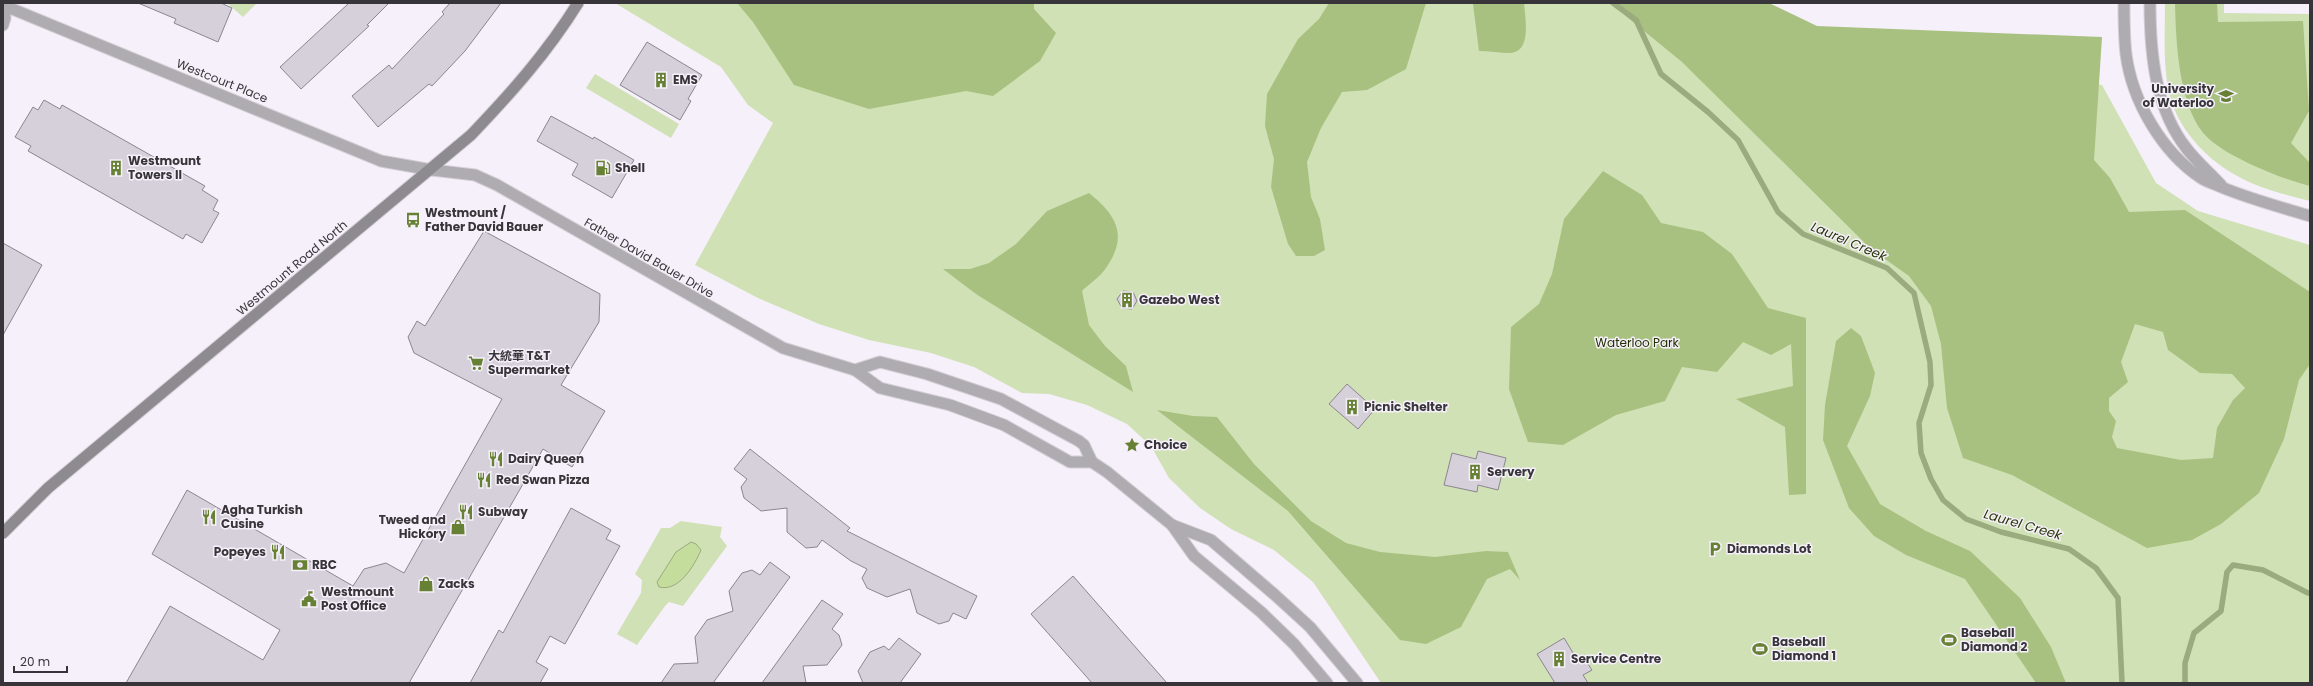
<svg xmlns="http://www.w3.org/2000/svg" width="2313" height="686" viewBox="0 0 2313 686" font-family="Poppins,'Noto Sans SC',sans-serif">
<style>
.green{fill:#cfe1b5}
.forest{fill:#a8c180;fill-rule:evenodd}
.water{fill:#c4dd9c;stroke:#9aab7e}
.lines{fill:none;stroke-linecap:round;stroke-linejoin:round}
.stream{stroke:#9aab7e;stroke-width:5.5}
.building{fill:#d6d0da;stroke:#8b868f}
.minor-casing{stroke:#d4ced7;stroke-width:13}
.tertiary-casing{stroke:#d4ced7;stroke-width:13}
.secondary-casing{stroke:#d4ced7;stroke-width:13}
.minor{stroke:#aeacb0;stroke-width:11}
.tertiary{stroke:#aeacb0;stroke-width:11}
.secondary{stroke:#8d8a90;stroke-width:11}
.labels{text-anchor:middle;stroke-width:3;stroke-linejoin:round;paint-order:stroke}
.poi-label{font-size:12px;font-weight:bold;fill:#373539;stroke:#f6f0fa;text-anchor:start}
.street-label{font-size:12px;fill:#373539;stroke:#f6f0fa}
.park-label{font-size:12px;fill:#212f00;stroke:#f6f0fa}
.water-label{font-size:13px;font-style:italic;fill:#2a3908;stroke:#f6f0fa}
</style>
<rect width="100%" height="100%" fill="#f6f0fa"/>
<!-- green -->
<g class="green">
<polygon points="227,3 257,3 243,17"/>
<polygon points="615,3 1766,3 1826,53 2102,85 2156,183 2198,211 2310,245 2310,683 1381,683 1313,582 1274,550 1231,529 1200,508 1169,478 1151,446 1127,424 1087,405 1049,394 1022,393 974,367 931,353 869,340 819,324 758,298 695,265 773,123 748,105 721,67"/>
<path d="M2165,3H2224V13L2310,14V201C2287,195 2261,189 2241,178C2207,161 2175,127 2168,88C2163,60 2165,31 2165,3Z"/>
<polygon points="595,74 679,124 671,138 586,88"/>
<polygon points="681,521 722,527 720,537 727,546 683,606 669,602 665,606 637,645 617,634 641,593 642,580 635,574 661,528 670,528"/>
</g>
<!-- forest -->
<g class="forest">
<polygon points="737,3 1034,3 1034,9 1056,33 1040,61 993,96 966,91 869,109 794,85 753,22"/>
<polygon points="1329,3 1426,3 1406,69 1367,90 1342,92 1321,128 1307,162 1311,197 1320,219 1325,250 1314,256 1296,256 1288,244 1271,187 1274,159 1265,126 1267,94 1298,39 1319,19"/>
<path d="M1524,3C1525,17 1532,51 1511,53C1500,53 1489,51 1479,51L1473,4Z"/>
<path d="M1615,3H1769L1817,26L2102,37L2094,160L2110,178L2129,212L2185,210L2310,292V364L2299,380L2284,439L2259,493L2221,524L2192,540L2147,548L2012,475L1963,458L1947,408L1941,344L1931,306L1909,276L1871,249L1682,62L1627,17ZM2135,324L2163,332L2168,350L2200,373L2232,374L2245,388L2233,400L2217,428L2213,458L2181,460L2117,448L2112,437L2116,421L2109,411V398L2128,382L2121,362Z"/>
<path d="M2175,3H2217L2218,22L2303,21L2309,111L2291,143L2310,163V186C2282,179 2230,158 2209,139C2178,111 2176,41 2175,3Z"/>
<polygon points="1603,171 1642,195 1661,223 1703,232 1732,254 1768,308 1806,318 1806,494 1789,495 1785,427 1736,399 1793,386 1791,344 1771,355 1743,342 1717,372 1682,367 1665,401 1616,415 1563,445 1528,442 1509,389 1511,327 1539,304 1552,274 1564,219"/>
<path d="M1089,193C1116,215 1129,235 1106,268C1100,277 1089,284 1082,291L1089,325L1105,346L1126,366L1133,392L976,294L943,269H970L989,263L1016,244L1047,211Z"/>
<polygon points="1851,328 1861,336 1875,373 1870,396 1847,446 1880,504 1926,531 1970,551 2020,598 2051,647 2066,683 2036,683 1965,579 1906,555 1874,536 1849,508 1823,440 1825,405 1836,341"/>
<polygon points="1157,410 1193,416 1217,417 1254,464 1311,521 1346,543 1380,552 1435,557 1486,551 1508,552 1520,580 1510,569 1487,579 1461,627 1426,644 1400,640 1288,511"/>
</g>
<!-- water -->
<path class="water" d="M691,542L696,544L701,550C694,566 679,592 659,587L657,582L676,552Z"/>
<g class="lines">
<!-- stream -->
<g class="stream">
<polyline points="1613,3 1636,20 1661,74 1708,112 1738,140 1778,212 1803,234 1887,268 1914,293 1930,362 1931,385 1919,423 1921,453 1931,479 1943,500 1966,519 2001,532 2069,549 2096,568 2118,598 2122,683"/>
<polyline points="2185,683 2185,663 2194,633 2221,611 2227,572 2233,565 2263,570 2308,593"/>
</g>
</g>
<!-- building -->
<g class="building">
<polygon points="138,3 221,3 232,8 218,42 174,23 176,19"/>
<polygon points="349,3 389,3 367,25 369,26 301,89 280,67"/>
<polygon points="450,3 501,3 465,51 432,86 429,84 378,127 352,96 389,65 392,69 444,14 442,12"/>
<polygon points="647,42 702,75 688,99 691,101 680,120 620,85"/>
<polygon points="44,100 60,109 62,105 205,186 202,190 218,200 213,210 219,213 202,243 186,234 183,239 28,151 31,146 15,137 33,107 38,110"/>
<polygon points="551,116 593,139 594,137 634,160 612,198 572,175 578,164 537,141"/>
<polygon points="484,231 600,294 599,322 561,385 605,411 572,467 543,449 409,683 126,683 170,606 263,660 280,630 152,554 187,490 353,586 364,569 386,563 404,573 502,399 414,353 408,337 417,321 425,326"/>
<polygon points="3,243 42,265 3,335"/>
<polygon points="1123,291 1133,292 1137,301 1132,309 1122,308 1117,299"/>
<polygon points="1347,384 1375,409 1358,429 1329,404"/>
<polygon points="750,449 850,528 847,531 977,596 966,619 953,613 949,621 939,624 917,613 910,589 887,597 867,588 862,578 867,569 851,561 822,540 817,547 806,548 787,532 787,508 761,511 744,498 741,487 747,479 734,469"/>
<polygon points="1478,451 1506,458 1498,490 1478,485 1477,492 1444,485 1452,453 1476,459"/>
<polygon points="571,508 611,530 606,539 620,546 565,644 550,636 536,662 548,669 540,683 470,683 499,630 503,633"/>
<polygon points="770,562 790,577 713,683 661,683 674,664 698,663 695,637 707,620 733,611 729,591 742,573 752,570 760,575"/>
<polygon points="1073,576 1167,683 1092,683 1031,614"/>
<polygon points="822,600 843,614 832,629 839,635 842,645 827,665 803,666 806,683 762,683"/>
<polygon points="899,638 921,654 900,683 863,683 858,671 870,652 884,646 889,650"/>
<polygon points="1564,638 1578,661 1584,658 1592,670 1583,675 1588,683 1555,683 1537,654"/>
</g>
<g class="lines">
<!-- minor casing -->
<g class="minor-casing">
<g id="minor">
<path d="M2124,3C2124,20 2124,37 2126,54C2132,101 2162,152 2201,178C2207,182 2215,184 2221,187C2250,199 2280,207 2310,216"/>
<path d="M2150,3C2150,53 2155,109 2187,149C2197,162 2210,173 2221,185"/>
<polyline points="5,6 381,161 432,170"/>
<polyline points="3,25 5,18 4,3"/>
</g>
</g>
<!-- tertiary casing -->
<g class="tertiary-casing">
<g id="tertiary">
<polyline points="432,170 475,175 497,185 783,348 855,370 880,388 950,405 1004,425 1070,462 1092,462 1107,472 1172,525 1194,556 1261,612 1294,644 1327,683"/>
<polyline points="855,370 880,362 927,374 1001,399 1079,441 1084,445 1092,462"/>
<polyline points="1172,525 1211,540 1275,595 1310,627 1357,683"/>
</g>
</g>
<!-- secondary casing -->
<g class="secondary-casing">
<path id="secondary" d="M3,533L48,488L471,135C511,93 547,53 578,3"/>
</g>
<!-- minor -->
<use href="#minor" class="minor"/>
<!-- tertiary -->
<use href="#tertiary" class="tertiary"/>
<!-- secondary -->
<use href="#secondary" class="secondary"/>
</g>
<!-- icons -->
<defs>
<g id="building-bare" transform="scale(1.2)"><path d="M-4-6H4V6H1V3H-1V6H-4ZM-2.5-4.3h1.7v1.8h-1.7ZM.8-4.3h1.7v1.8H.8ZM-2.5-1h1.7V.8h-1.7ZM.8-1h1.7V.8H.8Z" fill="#678134" stroke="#f6f0fa" stroke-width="2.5" paint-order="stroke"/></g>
<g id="university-bare" transform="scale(1.2)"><path d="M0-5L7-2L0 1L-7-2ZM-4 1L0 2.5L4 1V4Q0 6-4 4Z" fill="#678134" stroke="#f6f0fa" stroke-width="2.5" paint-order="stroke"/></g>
<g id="fuel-bare" transform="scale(1.2)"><path d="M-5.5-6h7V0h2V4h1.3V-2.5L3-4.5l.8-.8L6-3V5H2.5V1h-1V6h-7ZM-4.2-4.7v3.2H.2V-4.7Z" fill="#678134" stroke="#f6f0fa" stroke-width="2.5" paint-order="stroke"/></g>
<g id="bus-bare" transform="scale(1.2)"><path d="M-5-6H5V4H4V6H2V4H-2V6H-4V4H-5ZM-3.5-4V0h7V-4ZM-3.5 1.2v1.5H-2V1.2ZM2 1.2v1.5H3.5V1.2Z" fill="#678134" stroke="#f6f0fa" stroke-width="2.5" paint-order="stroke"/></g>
<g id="supermarket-bare" transform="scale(1.2)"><path d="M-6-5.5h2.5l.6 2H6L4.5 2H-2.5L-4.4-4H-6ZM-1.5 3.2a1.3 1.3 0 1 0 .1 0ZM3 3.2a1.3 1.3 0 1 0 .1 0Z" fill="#678134" stroke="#f6f0fa" stroke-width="2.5" paint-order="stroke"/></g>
<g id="sight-bare" transform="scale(1.2)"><path d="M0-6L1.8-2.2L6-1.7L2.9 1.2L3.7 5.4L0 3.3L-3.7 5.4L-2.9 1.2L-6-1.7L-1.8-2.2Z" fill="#678134" stroke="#f6f0fa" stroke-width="2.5" paint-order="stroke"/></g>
<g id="restaurant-bare" transform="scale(1.2)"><path d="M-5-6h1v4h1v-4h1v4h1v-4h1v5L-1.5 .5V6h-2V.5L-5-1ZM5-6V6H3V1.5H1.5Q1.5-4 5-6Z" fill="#678134" stroke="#f6f0fa" stroke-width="2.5" paint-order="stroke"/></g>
<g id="shop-bare" transform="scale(1.2)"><path d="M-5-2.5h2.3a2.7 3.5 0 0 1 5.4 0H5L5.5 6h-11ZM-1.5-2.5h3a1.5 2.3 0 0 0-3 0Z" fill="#678134" stroke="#f6f0fa" stroke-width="2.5" paint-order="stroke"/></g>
<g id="parking-bare" transform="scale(1.2)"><path d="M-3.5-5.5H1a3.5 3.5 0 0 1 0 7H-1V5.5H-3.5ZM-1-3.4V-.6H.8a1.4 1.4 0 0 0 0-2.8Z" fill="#678134" stroke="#f6f0fa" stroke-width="2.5" paint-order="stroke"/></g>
<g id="bank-bare" transform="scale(1.2)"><path d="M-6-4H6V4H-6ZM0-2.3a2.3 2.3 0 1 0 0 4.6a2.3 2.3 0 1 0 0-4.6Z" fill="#678134" stroke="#f6f0fa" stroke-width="2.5" paint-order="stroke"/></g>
<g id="civic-bare" transform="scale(1.2)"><path d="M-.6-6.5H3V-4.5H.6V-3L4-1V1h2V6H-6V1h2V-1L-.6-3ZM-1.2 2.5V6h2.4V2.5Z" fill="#678134" stroke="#f6f0fa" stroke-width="2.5" paint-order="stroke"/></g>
<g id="stadium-bare" transform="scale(1.2)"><path d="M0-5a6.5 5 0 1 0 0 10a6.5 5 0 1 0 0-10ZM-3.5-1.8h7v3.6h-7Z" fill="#678134" stroke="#f6f0fa" stroke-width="2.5" paint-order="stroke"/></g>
</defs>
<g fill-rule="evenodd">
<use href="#building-bare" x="661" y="80"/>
<use href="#university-bare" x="2226" y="96"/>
<use href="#building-bare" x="116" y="168"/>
<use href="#fuel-bare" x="603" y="168"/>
<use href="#bus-bare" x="413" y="220"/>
<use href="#building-bare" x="1127" y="300"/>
<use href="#supermarket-bare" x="476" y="363"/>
<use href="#building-bare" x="1352" y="407"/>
<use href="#sight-bare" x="1132" y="445"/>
<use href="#restaurant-bare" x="496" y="459"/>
<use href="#building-bare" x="1475" y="472"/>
<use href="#restaurant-bare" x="484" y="480"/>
<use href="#restaurant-bare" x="466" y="512"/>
<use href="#restaurant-bare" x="209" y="517"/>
<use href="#shop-bare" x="458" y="527"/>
<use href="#parking-bare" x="1715" y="549"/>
<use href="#restaurant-bare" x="278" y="552"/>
<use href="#bank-bare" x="300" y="565"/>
<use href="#shop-bare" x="426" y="584"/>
<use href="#civic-bare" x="309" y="599"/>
<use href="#stadium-bare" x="1949" y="640"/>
<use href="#stadium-bare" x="1760" y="649"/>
<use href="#building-bare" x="1559" y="659"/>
</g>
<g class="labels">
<!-- poi labels -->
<g class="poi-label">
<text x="673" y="84">EMS</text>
<text x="2214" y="93" text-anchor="end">University<tspan x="2214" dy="14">of Waterloo</tspan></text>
<text x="128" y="165">Westmount<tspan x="128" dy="14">Towers II</tspan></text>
<text x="615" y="172">Shell</text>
<text x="425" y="217">Westmount /<tspan x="425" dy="14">Father David Bauer</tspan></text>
<text x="1139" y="304">Gazebo West</text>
<text x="488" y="360">大統華 T&amp;T<tspan x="488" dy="14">Supermarket</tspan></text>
<text x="1364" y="411">Picnic Shelter</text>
<text x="1144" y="449">Choice</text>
<text x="508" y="463">Dairy Queen</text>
<text x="1487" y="476">Servery</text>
<text x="496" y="484">Red Swan Pizza</text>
<text x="221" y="514">Agha Turkish<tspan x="221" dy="14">Cusine</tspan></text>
<text x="478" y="516">Subway</text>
<text x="446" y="524" text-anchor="end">Tweed and<tspan x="446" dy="14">Hickory</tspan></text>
<text x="1727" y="553">Diamonds Lot</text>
<text x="266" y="556" text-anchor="end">Popeyes</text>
<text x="312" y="569">RBC</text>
<text x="438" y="588">Zacks</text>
<text x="321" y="596">Westmount<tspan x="321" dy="14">Post Office</tspan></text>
<text x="1961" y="637">Baseball<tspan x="1961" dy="14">Diamond 2</tspan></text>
<text x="1772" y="646">Baseball<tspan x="1772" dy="14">Diamond 1</tspan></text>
<text x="1571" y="663">Service Centre</text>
</g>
<!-- street labels -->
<g class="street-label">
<text transform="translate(222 81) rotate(22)" y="4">Westcourt Place</text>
<text transform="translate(649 258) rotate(30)" y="4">Father David Bauer Drive</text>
<text transform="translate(292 268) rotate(-40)" y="4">Westmount Road North</text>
</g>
<!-- park labels -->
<g class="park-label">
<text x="1637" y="347">Waterloo Park</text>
</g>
<!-- water labels -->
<g class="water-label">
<text transform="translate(1849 241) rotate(23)" y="5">Laurel Creek</text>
<text transform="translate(2023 524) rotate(16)" y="5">Laurel Creek</text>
</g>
</g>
<!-- border -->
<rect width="2313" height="686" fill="none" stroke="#373539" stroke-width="8"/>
<!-- scale -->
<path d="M14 666v6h53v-6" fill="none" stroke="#373539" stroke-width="2"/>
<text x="20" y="666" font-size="12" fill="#373539" stroke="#f6f0fa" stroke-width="3" paint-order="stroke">20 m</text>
</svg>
